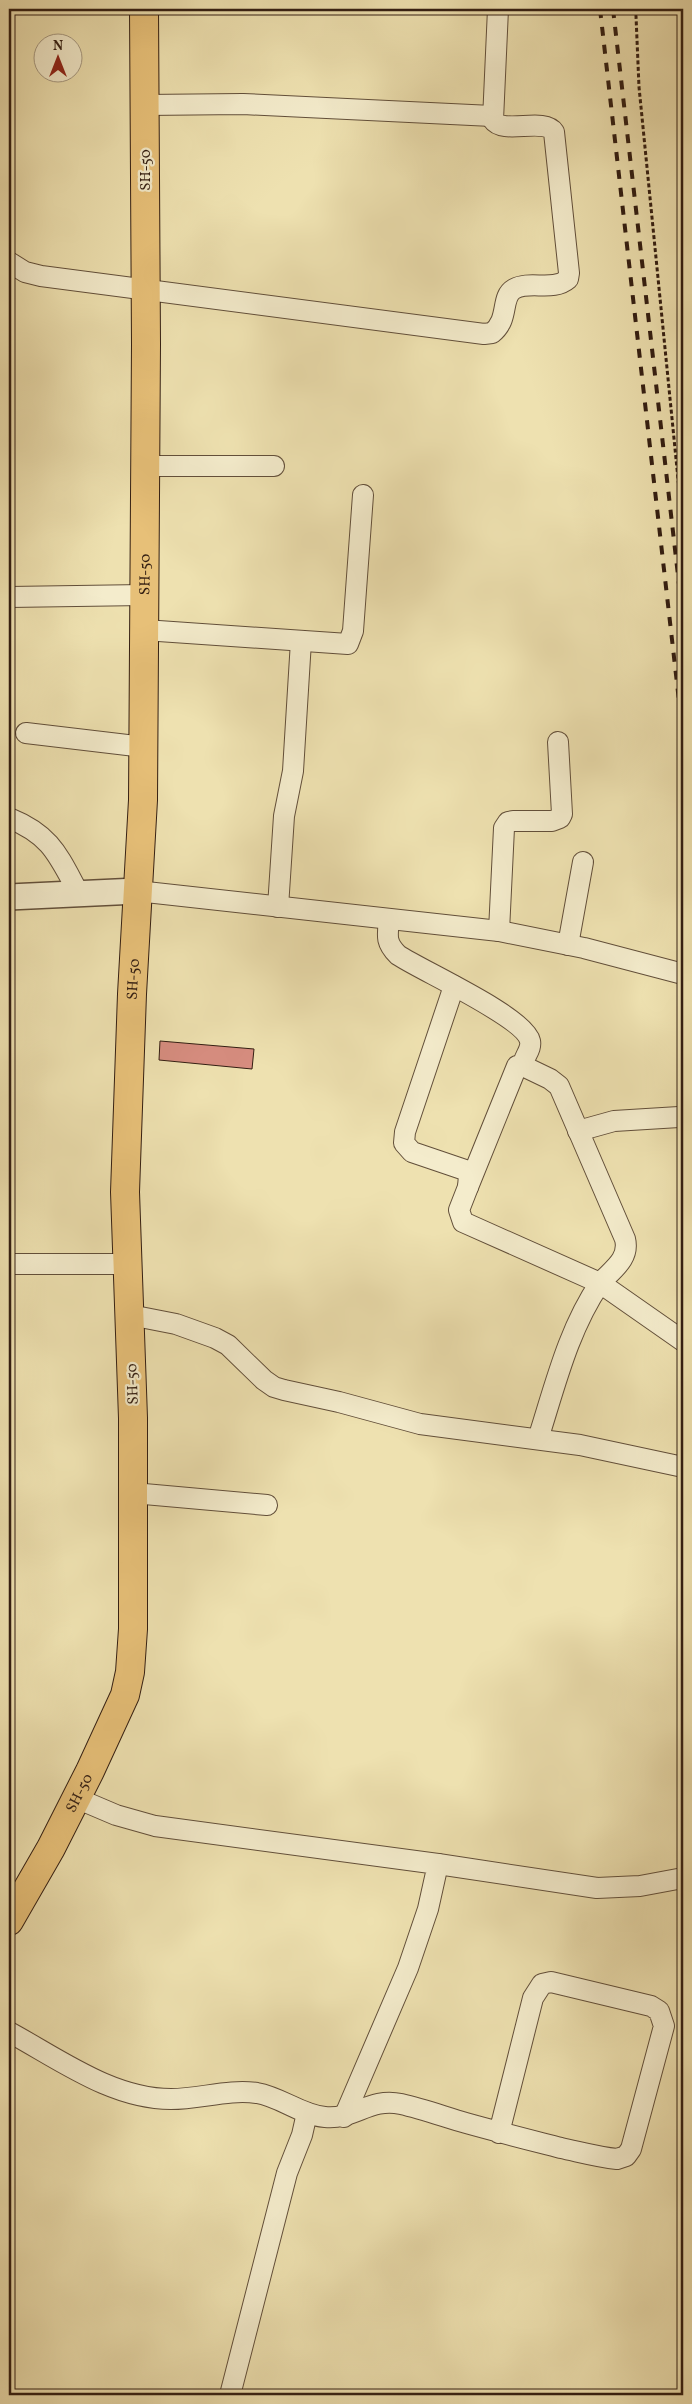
<svg xmlns="http://www.w3.org/2000/svg" width="692" height="2404" viewBox="0 0 692 2404" font-family="Vollkorn,serif">
<style>
.building{fill:#d78d80;stroke:#331e12}
.lines{fill:none;stroke-linecap:round;stroke-linejoin:round}
.minor-casing{stroke:#624f3a;stroke-width:22}
.tertiary-casing{stroke:#624f3a;stroke-width:28}
.primary-casing{stroke:#331e12;stroke-width:30}
.path{stroke:#331e12;stroke-width:3;stroke-dasharray:4 2.5;stroke-linecap:butt}
.minor{stroke:#f4eccc;stroke-width:20}
.tertiary{stroke:#f4eccc;stroke-width:25}
.primary{stroke:#e7c078;stroke-width:28}
.rail{stroke:#331e12;stroke-width:4;stroke-dasharray:9 9;stroke-linecap:butt}
.labels{text-anchor:middle;stroke-width:4.5;stroke-linejoin:round;paint-order:stroke}
.street-label{font-size:15px;fill:#331e12;stroke:#f4eccc}
</style>
<rect width="100%" height="100%" fill="#eee1b0"/>
<filter id="stains"><feTurbulence type="fractalNoise" baseFrequency=".004" numOctaves="4"/><feColorMatrix values="0 0 0 0 .2 0 0 0 0 .09 0 0 0 0 .02 0 0 0 .5 -.17"/></filter>
<radialGradient id="worn" r=".72"><stop offset=".6" stop-color="#630" stop-opacity="0"/><stop offset="1" stop-color="#630" stop-opacity=".3"/></radialGradient>
<!-- building -->
<polygon class="building" points="160,1041 254,1049 252,1069 159,1060"/>
<g class="lines">
<!-- minor casing -->
<g class="minor-casing">
<g id="minor">
<polyline points="144,105 243,104 492,116"/>
<path d="M9,262L25,272L41,276L484,334L492,333C510,319 500,297 514,289C530,280 553,292 568,279L569,273L554,132C544,117 503,135 493,120L498,9"/>
<polyline points="145,466 274,466"/>
<polyline points="9,597 144,595"/>
<polyline points="144,630 348,644 353,631 363,495"/>
<polyline points="26,733 144,747"/>
<path d="M9,818C51,835 58,855 78,892"/>
<polyline points="137,891 499,931 584,948 683,974"/>
<polyline points="278,907 284,816 293,771 301,641"/>
<path d="M389,920C387,937 386,943 398,955C422,971 525,1017 530,1041C532,1050 523,1057 523,1066L550,1079L559,1086L625,1239C630,1259 612,1270 600,1283L683,1341"/>
<polyline points="499,931 504,828 508,822 513,821 552,821 560,818 562,814 558,742"/>
<polyline points="568,945 583,862"/>
<path d="M454,986L405,1132L404,1143L412,1152L465,1170L469,1175L468,1187L459,1210L463,1222L600,1283C568,1330 555,1386 538,1439"/>
<polyline points="578,1131 614,1121 679,1117"/>
<polyline points="468,1187 517,1066"/>
<polyline points="9,1264 128,1264"/>
<polyline points="130,1315 176,1324 215,1338 228,1345 264,1380 274,1387 284,1390 339,1402 420,1424 580,1445 683,1467"/>
<polyline points="133,1493 267,1505"/>
<polyline points="76,1798 116,1815 155,1826 438,1864 428,1909 408,1968 344,2117"/>
<polyline points="438,1864 597,1888 640,1886 683,1878"/>
<path d="M9,2032C59,2059 112,2099 171,2099C200,2099 228,2089 257,2093C281,2097 301,2115 325,2117C354,2120 370,2097 401,2104C423,2109 445,2117 466,2123C498,2132 530,2140 561,2148C580,2152 598,2157 617,2159L626,2156L631,2149L664,2026L659,2011L651,2006L551,1982L542,1984L533,1998L499,2133"/>
<polyline points="230,2395 287,2173 302,2135 307,2113"/>
</g>
</g>
<!-- tertiary casing -->
<g class="tertiary-casing">
<polyline id="tertiary" points="9,897 137,891"/>
</g>
<!-- primary casing -->
<g class="primary-casing">
<g id="primary">
<path id="s1" d="M9,1921L51,1848L90,1771L125,1695L130,1672L133,1629V1418L125,1192L132,994L143,800L146,344L144,9"/>
</g>
</g>
<!-- path -->
<polyline class="path" points="633,9 636,16 639,87 683,529"/>
<!-- minor -->
<use href="#minor" class="minor"/>
<!-- tertiary -->
<use href="#tertiary" class="tertiary"/>
<!-- primary -->
<use href="#primary" class="primary"/>
<!-- rail -->
<g class="rail">
<polyline points="600,9 683,736"/>
<polyline points="613,9 683,619"/>
</g>
</g>
<g class="labels">
<!-- street labels -->
<g class="street-label">
<text transform="translate(145 170) rotate(-90)" y="5">SH-50</text>
<text dy="5" stroke="none"><textPath href="#s1" startOffset="1376">SH-50</textPath></text>
<text dy="5" stroke="none"><textPath href="#s1" startOffset="971">SH-50</textPath></text>
<text transform="translate(132 1384) rotate(-92)" y="5">SH-50</text>
<text dy="5" stroke="none"><textPath href="#s1" startOffset="146">SH-50</textPath></text>
</g>
</g>
<!-- margin -->
<rect width="692" height="2404" fill="none" stroke="#eee1b0" stroke-width="30"/>
<rect x="10" y="10" width="672" height="2384" fill="none" stroke="#331e12" stroke-width="2.5"/>
<rect x="15" y="15" width="662" height="2374" fill="none" stroke="#331e12"/>
<!-- north arrow -->
<g transform="translate(58 58)"><circle r="24" fill="#f4eccc" stroke="#a79a82"/>
<path d="M0-4L9 19L0 12L-9 19Z" fill="#8f2418"/>
<text y="-8" font-size="14" font-weight="bold" text-anchor="middle" fill="#331e12">N</text>
</g>
<rect width="100%" height="100%" filter="url(#stains)"/>
<rect width="100%" height="100%" fill="url(#worn)"/>
</svg>
